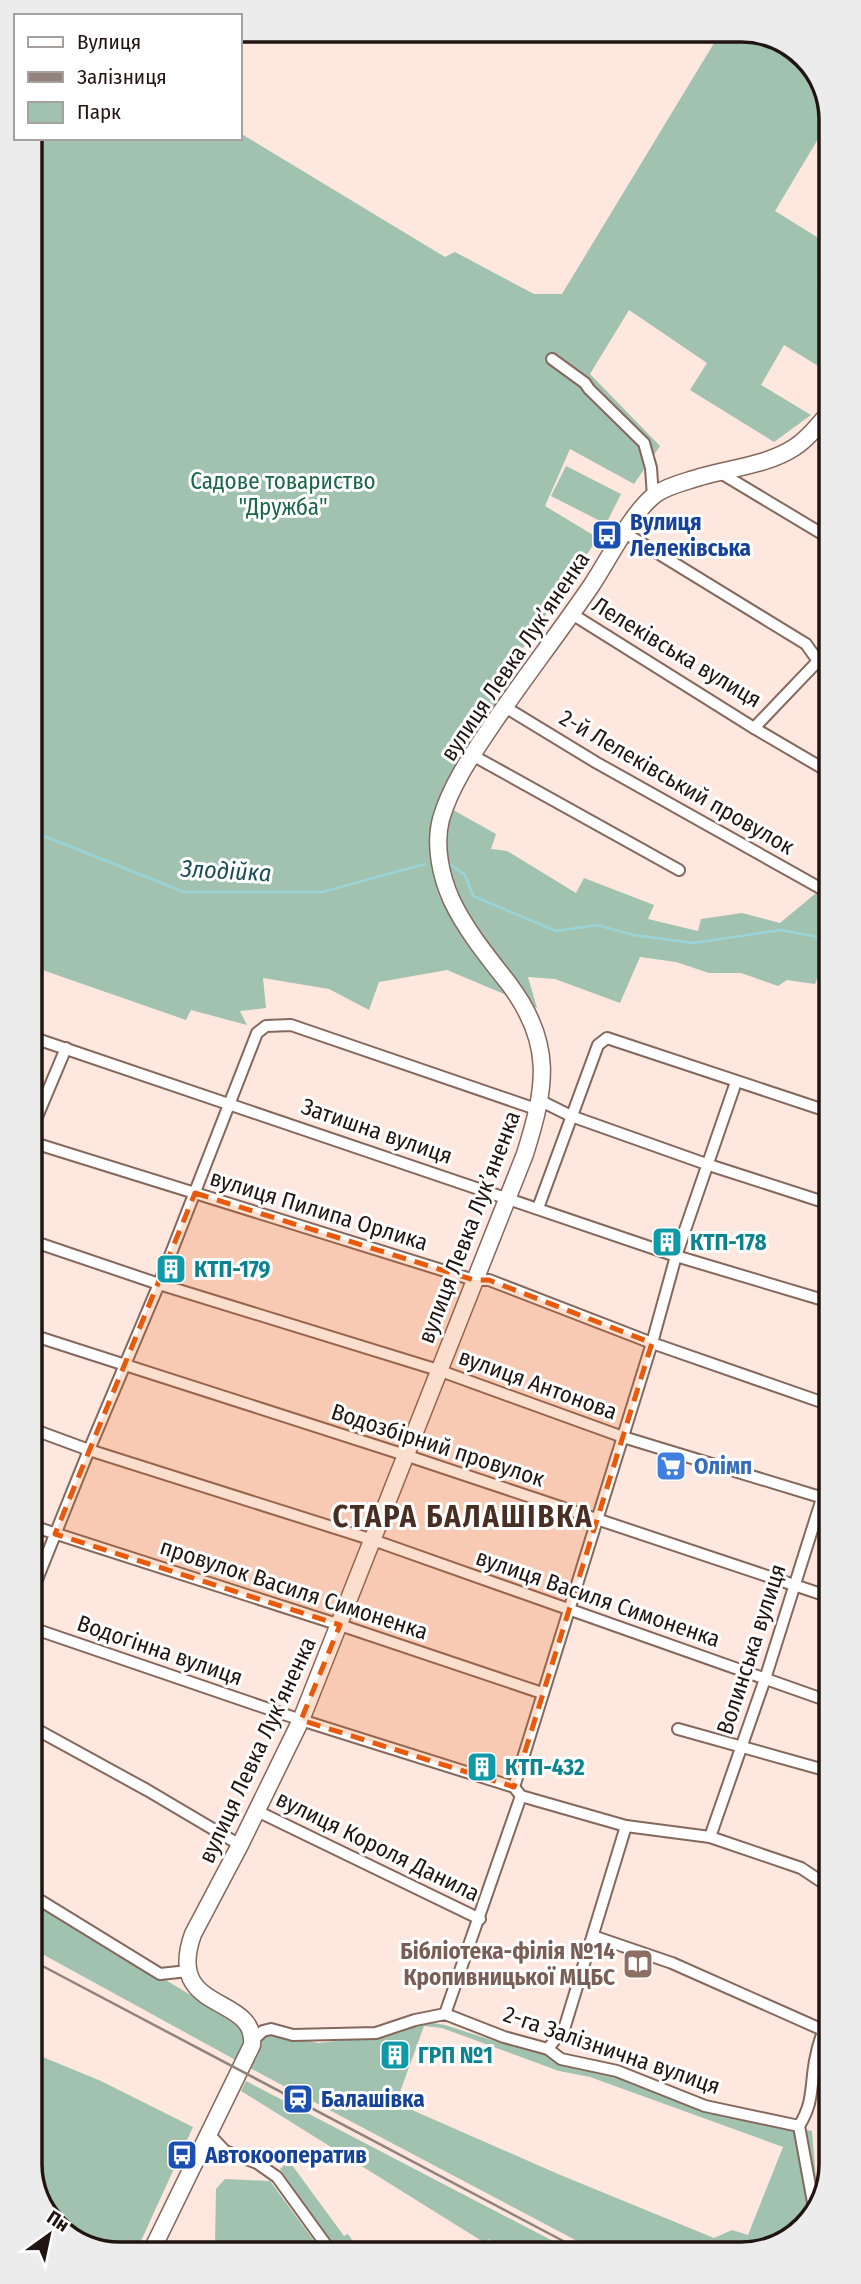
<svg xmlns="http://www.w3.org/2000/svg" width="861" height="2284" viewBox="0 0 861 2284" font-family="'Fira Sans Condensed',sans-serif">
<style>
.green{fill:#a0c2af;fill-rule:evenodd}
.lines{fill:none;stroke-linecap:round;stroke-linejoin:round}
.stream{stroke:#99d4d8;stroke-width:2.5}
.street-casing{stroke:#85675c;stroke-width:14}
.secondary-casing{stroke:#85675c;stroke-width:19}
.street{stroke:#fff;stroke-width:10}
.secondary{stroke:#fff;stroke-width:16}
.rail{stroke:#93827c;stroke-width:2.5}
.marked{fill:#e8590c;fill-opacity:0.2;stroke:#e8590c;stroke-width:5;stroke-dasharray:14 9;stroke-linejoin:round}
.labels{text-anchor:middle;stroke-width:6;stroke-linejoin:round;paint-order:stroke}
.park-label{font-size:23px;fill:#1a6747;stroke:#fff}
.transit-label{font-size:23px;font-weight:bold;fill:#164399;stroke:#fff;text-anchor:start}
.street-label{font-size:23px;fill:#211511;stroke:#fff}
.culture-label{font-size:23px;font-weight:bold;fill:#0d838f;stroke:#fff;text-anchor:start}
.shop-label{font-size:23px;font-weight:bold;fill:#366cbe;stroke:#fff;text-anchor:start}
.education-label{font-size:23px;font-weight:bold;fill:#785e54;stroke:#fff;text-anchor:end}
.water-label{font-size:24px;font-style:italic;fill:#1a4d51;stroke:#fff}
.district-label{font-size:30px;font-weight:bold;letter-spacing:2px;fill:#492e24;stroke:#fff}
.rim{fill:none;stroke:#211511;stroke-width:3.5}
</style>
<rect width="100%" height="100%" fill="#fde7df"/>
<!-- green -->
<g class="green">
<polygon points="722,30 748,30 796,49 828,96 828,137 821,134 775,211 828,244 828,261 817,281 828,288 828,372 784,345 761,385 811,415 774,442 690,390 707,363 629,310 590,374 660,446 634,484 570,449 545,506 598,538 495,689 496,703 471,738 442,791 455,811 496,834 491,849 507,851 576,893 584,878 654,905 648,919 698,931 701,919 742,913 780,923 816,893 829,898 829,973 820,971 815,984 787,980 778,986 741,973 709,973 676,962 640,957 620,1003 555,979 528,977 537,1008 447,970 379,982 369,1010 329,989 263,978 266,1008 240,1011 247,1025 191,1010 186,1020 31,966 30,138 240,138 240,133 445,257 455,252 534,294 562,294"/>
<polygon points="566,466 621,494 606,524 551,496"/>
<path d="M33,1901L236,2022L246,2039L259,2045L262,2039L273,2034L318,2043L384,2036L428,2022L445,2025L501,2043L542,2051L625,2078L703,2110L812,2131L818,2203L813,2219L765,2251L598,2252L263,2075L33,1949ZM424,2026L442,2028L559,2071L590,2077L783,2147L748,2235L732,2230L714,2238L558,2174L396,2103Z"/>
<polygon points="33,2053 101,2081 193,2127 135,2254 113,2254 61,2232 33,2188"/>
<polygon points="246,2081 574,2252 510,2252 488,2239 485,2243 241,2091"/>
<polygon points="289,2161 344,2236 348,2234 361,2253 339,2253 280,2169"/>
<polygon points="225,2179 270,2181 323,2253 218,2254 215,2243 216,2189"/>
</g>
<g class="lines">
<!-- stream -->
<g class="stream">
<polyline points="31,834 39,834 184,892 322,892 425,864"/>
<polyline points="451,865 465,875 473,896 556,931 597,925 634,935 693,943 781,930 829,939"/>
</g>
<!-- street casing -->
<g class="street-casing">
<g id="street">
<polyline points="552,359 585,383 589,389 644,443 651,468 653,496"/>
<polyline points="719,472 829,538"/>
<polyline points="625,533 806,644 818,661"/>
<polyline points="572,614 754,728 818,661 829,668"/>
<polyline points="505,707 597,763 829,893"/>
<polyline points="754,728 829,772"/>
<polyline points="472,755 679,870"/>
<polyline points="31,1037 676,1256 830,1302"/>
<polyline points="541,1101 571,1116 709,1165 830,1204"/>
<polyline points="31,1131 66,1048"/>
<polyline points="31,1142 474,1280 489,1280 652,1343 830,1405"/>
<polyline points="538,1208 598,1045 607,1038 830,1112"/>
<polyline points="32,1241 159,1284 438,1370 623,1437 830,1500"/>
<polyline points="32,1335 405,1455 830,1597"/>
<polyline points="32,1429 89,1450 373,1540 831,1702"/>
<polyline points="32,1526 340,1625 542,1693"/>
<polyline points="32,1592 89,1450 159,1284 257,1033 266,1026 291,1025 539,1110"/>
<polyline points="32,1628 301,1720 514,1787 521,1796 626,1826 710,1837 801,1868 831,1888"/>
<polyline points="32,1727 147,1790 240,1845"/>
<polyline points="678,1729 821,1769"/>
<polyline points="514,1787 652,1343 676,1256 736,1082"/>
<polyline points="257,1811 480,1919"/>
<polyline points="710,1837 765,1679 830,1473"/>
<polyline points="33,1896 160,1974 188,1971"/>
<polyline points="593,1936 672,1963 823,2030"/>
<polyline points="445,2014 521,1796"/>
<polyline points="253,2040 263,2031 271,2029 293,2035 376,2033 415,2020 445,2014 504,2037 548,2049 561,2059 617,2071 705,2106 799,2126 815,2213"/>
<polyline points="548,2049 565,2026 626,1826"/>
<path d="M799,2126C814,2102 810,2088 815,2061C818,2044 823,2029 831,2013"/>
<polyline points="208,2133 225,2151 257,2163 277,2177 332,2253"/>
</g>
</g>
<!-- secondary casing -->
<g class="secondary-casing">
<path id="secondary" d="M150,2254L252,2045C257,1993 164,2015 193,1934L240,1845L301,1720L525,1154C546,1087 554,1044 509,984C488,957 467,932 452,901C441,877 434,846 441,819C451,784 474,752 494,722C525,677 558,634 589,589C607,563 632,511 656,494C669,485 685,482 700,477C731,468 768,465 795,447C809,438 818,425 829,413"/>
</g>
<!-- street -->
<use href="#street" class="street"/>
<!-- secondary -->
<use href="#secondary" class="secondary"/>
<!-- rail -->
<polyline class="rail" points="33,1961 584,2252"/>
</g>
<!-- marked area -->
<path class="marked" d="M195,1193L474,1280H489L652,1343L514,1787L301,1720L340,1625L55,1534Z"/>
<!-- icons -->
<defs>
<g id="bus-square" transform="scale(1.575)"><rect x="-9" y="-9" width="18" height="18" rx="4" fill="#1a4fb4" stroke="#fff"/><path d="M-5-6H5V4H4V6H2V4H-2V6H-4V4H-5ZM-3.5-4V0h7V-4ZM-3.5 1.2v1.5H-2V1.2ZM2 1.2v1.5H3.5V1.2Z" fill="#fff"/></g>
<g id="building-square" transform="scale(1.575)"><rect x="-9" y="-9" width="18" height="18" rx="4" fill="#0f9aa8" stroke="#fff"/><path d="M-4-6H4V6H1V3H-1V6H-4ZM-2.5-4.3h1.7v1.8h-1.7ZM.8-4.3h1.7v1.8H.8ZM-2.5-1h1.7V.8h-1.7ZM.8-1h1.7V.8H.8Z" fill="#fff"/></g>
<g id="supermarket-square" transform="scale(1.575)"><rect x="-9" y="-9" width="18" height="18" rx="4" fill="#3f7fe0" stroke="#fff"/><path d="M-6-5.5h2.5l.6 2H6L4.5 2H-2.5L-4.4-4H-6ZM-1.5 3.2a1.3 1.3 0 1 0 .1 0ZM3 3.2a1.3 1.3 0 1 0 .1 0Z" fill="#fff"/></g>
<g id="library-square" transform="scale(1.575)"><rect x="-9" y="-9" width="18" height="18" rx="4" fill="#8d6e63" stroke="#fff"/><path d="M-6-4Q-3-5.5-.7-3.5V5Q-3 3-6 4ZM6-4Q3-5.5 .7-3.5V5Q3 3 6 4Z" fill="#fff"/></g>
<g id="station-square" transform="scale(1.575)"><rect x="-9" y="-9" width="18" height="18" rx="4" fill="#1a4fb4" stroke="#fff"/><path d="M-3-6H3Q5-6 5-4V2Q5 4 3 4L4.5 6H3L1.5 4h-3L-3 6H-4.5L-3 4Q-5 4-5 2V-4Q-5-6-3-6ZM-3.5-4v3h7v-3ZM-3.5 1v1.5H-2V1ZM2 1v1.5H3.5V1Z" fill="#fff"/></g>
</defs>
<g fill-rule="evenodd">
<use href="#bus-square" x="607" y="535"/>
<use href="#building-square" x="667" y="1242"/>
<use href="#building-square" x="171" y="1269"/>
<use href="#supermarket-square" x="671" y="1466"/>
<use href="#building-square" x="482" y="1767"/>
<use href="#library-square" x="638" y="1964"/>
<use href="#building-square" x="395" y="2055"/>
<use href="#station-square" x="298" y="2099"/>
<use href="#bus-square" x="182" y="2155"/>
</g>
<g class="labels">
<!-- park labels -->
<g class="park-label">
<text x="283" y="489">Садове товариство<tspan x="283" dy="26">"Дружба"</tspan></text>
</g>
<!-- transit labels -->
<g class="transit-label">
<text x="630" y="530">Вулиця<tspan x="630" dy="26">Лелеківська</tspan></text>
<text x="321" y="2107">Балашівка</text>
<text x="205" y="2163">Автокооператив</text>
</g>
<!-- street labels -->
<g class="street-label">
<text transform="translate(677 652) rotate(31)" y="8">Лелеківська вулиця</text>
<text transform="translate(515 656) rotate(-56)" y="8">вулиця Левка Лукʼяненка</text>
<text transform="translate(677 782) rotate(30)" y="8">2-й Лелеківський провулок</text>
<text transform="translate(377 1131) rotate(19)" y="8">Затишна вулиця</text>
<text transform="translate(319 1210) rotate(17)" y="8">вулиця Пилипа Орлика</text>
<text transform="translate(469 1227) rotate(-69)" y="8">вулиця Левка Лукʼяненка</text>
<text transform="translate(538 1384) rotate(20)" y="8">вулиця Антонова</text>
<text transform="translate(438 1445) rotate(18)" y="8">Водозбірний провулок</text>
<text transform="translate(294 1589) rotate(18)" y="8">провулок Василя Симоненка</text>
<text transform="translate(598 1598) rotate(19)" y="8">вулиця Василя Симоненка</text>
<text transform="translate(751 1649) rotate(-72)" y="8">Волинська вулиця</text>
<text transform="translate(160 1650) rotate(19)" y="8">Водогінна вулиця</text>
<text transform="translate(257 1750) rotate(-65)" y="8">вулиця Левка Лукʼяненка</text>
<text transform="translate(378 1846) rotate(26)" y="8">вулиця Короля Данила</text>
<text transform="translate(612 2050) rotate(19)" y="8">2-га Залізнична вулиця</text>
</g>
<!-- culture labels -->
<g class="culture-label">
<text x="690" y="1250">КТП-178</text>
<text x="194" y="1277">КТП-179</text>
<text x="505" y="1775">КТП-432</text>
<text x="418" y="2063">ГРП №1</text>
</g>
<!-- shop labels -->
<g class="shop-label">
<text x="694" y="1474">Олімп</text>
</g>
<!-- education labels -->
<g class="education-label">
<text x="615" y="1959">Бібліотека-філія №14<tspan x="615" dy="26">Кропивницької МЦБС</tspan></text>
</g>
<!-- water labels -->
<g class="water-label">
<text transform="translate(226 871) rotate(3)" y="8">Злодійка</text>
</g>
<!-- district labels -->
<g class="district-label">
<text x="463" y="1527">СТАРА БАЛАШІВКА</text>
</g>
</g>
<!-- crop -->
<path d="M0 0H861V2284H0ZM120 42H741A78 78 0 0 1 819 120V2164A78 78 0 0 1 741 2242H120A78 78 0 0 1 42 2164V120A78 78 0 0 1 120 42Z" fill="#edecec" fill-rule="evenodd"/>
<path class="rim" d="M120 42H741A78 78 0 0 1 819 120V2164A78 78 0 0 1 741 2242H120A78 78 0 0 1 42 2164V120A78 78 0 0 1 120 42Z"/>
<!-- legend -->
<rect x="14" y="14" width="228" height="126" fill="#ffffff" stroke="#a6a1a0" stroke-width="2"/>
<rect x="28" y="37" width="35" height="10" fill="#ffffff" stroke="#a6a1a0" stroke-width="2"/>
<text x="77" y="49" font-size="21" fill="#211511">Вулиця</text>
<rect x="28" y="72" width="35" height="10" fill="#93827c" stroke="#a6a1a0" stroke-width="2"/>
<text x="77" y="84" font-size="21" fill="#211511">Залізниця</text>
<rect x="28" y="102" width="35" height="21" fill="#a0c2af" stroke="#a6a1a0" stroke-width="2"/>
<text x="77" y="119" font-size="21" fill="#211511">Парк</text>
<!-- north arrow -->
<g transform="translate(49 2235) rotate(33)" stroke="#ffffff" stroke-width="5" paint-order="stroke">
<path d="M0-5L12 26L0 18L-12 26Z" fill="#211511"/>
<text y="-10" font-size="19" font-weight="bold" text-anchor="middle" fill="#211511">Пн</text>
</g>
</svg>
